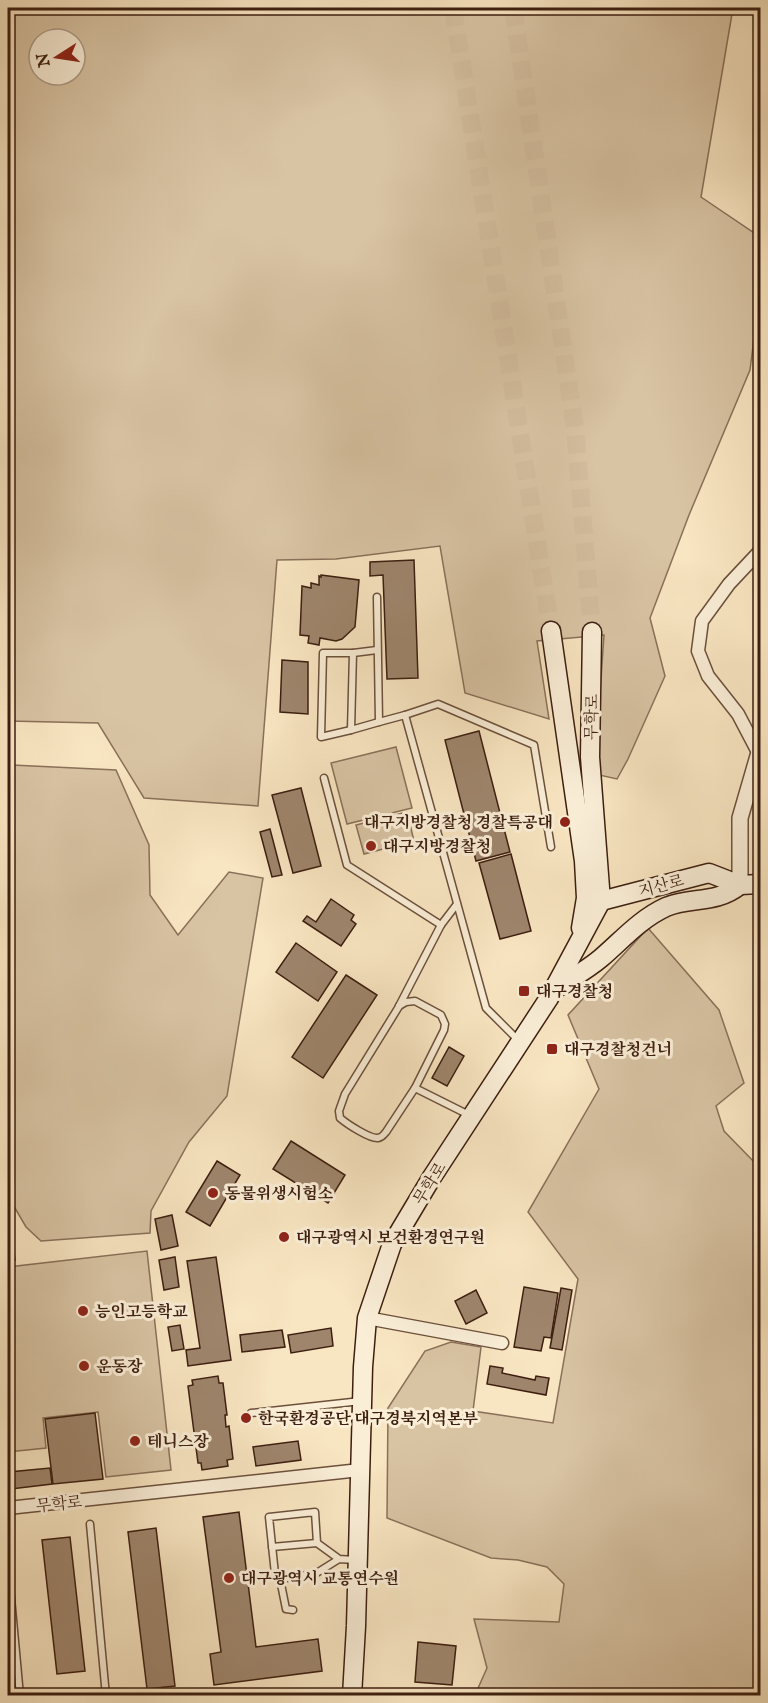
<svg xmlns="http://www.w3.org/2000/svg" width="768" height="1703" viewBox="0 0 768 1703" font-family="'IM FELL English','Noto Serif KR',serif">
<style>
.green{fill:#d8c3a3;stroke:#8a705a;stroke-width:1.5;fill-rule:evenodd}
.building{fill:#9e856c;stroke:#3d1e10;stroke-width:1.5}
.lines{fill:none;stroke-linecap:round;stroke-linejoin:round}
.secondary-tunnel{stroke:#d3bd9e;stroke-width:18;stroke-dasharray:18 9;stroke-linecap:butt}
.service-casing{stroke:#6c503c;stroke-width:9}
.minor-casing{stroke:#6c503c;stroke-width:15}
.tertiary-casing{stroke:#6c503c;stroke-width:18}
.secondary-casing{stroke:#3d1e10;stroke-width:21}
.service{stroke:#faeed7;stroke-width:6}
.minor{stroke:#faeed7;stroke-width:12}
.tertiary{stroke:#faeed7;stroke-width:15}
.secondary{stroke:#faeed7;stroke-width:18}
.poi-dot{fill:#8f2418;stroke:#faeed7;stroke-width:2}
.labels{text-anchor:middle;stroke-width:6;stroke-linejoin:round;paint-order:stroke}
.street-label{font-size:16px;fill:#3d1e10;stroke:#faeed7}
.poi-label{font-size:16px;font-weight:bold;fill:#3d1e10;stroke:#faeed7;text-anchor:start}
</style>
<rect width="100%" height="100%" fill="#f8e5c1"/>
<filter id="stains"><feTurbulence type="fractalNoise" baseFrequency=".00333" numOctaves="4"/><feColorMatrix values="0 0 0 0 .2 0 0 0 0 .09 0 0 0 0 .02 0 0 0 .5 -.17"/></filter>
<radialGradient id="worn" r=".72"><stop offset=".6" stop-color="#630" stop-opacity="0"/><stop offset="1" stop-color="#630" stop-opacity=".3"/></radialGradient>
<!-- green -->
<g class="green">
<path d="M8,8H733L701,197L760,237V290L750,370L689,515L650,618L665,676L628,759L617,779L599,775L597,738L604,635L537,641L549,719L465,693L440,546L336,559L277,560L258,806L144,798L98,723L8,721ZM39,39H75V75H39Z"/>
<polygon points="396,747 412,808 347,824 331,763"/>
<polygon points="8,764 12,765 116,770 149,845 150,895 178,935 229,872 263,878 227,1096 189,1142 151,1211 150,1233 41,1241 26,1227 8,1196"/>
<polygon points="407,812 414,841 364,854 356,825"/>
<polygon points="648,928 719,1010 744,1083 716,1106 724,1131 760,1168 760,1695 475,1695 487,1668 474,1619 559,1622 564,1584 547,1567 518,1560 491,1558 387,1518 388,1408 425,1351 451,1342 481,1347 473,1411 553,1423 578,1279 528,1212 599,1089 568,1015"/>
<polygon points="147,1251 171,1470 106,1477 98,1412 43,1418 46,1448 8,1452 8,1267"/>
</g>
<!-- building -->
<g class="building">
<polygon points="414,560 418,678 387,679 383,575 370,576 370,562"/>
<polygon points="321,575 359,580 355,627 342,639 336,641 320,638 319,645 308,643 309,636 300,635 302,586 311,588 311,583 319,585 319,576 321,577"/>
<polygon points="282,660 308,662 308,714 280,712"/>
<polygon points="479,731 510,852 476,861 445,740"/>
<polygon points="301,788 321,866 293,873 272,795"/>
<polygon points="270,829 282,875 272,877 260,832"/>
<polygon points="511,854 531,931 500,939 479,863"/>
<polygon points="331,899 354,915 351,920 356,924 341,946 303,921 307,916 316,922"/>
<polygon points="296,943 337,972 318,1001 276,972"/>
<polygon points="346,975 377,995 323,1078 292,1057"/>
<polygon points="449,1047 464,1056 447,1086 432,1078"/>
<polygon points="291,1141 345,1175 328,1203 273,1169"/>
<polygon points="217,1161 240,1175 210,1226 186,1212"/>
<polygon points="8,1196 15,1260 8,1261"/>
<polygon points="172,1215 178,1246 161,1250 155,1219"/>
<polygon points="175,1257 179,1287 164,1290 159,1260"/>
<polygon points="216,1257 231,1360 188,1366 186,1350 200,1348 187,1261"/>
<polygon points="524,1287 558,1293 551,1338 544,1337 541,1351 514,1347"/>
<polygon points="561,1288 572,1290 562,1350 550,1348"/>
<polygon points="476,1290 487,1313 466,1324 455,1301"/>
<polygon points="180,1325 184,1349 172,1351 168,1327"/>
<polygon points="331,1328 333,1346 291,1353 288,1335"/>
<polygon points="282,1330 285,1347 242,1352 240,1335"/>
<polygon points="490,1366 503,1368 502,1373 535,1380 536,1376 549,1378 546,1395 487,1384"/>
<polygon points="218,1376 219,1383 223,1383 227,1415 225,1415 226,1427 229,1426 233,1459 227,1460 228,1466 202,1470 201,1463 198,1463 188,1386 193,1385 192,1380"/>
<polygon points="95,1413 103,1479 53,1484 45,1419"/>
<polygon points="298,1441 301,1460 256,1466 253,1447"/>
<polygon points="50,1468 52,1484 11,1489 9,1472"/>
<polygon points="239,1512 256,1647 318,1639 322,1671 214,1685 210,1654 221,1652 203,1517"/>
<polygon points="156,1528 175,1686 147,1689 128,1532"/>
<polygon points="70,1537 85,1671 57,1674 42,1540"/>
<polygon points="418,1642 456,1646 452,1685 415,1682"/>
</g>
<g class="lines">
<!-- secondary-tunnel -->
<g class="secondary-tunnel">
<polyline points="453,8 551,631"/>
<polyline points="513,8 575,428 592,632"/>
</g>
<!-- service casing -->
<g class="service-casing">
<g id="service">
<polyline points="377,597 379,722 405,715"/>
<polyline points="377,650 353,653 351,730 379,722"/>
<polyline points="351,730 321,737 323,653 353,653"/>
<polyline points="324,778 347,865 441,925 457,904"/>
<polyline points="399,1006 406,1002 415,1001 441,1015 445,1024 444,1030 415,1088 469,1115"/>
<polyline points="518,1040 486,1008 405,715 438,704 534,745 551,847"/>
<path d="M415,1088L386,1132C383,1135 383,1137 378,1138C370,1139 347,1124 340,1118L339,1111L345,1094L398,1008L441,925"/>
<polyline points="251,1413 361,1401"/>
<polyline points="90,1524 106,1696"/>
<polyline points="272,1547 317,1543"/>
<polyline points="339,1559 315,1574 280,1579 275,1574 269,1517 315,1512 317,1543 339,1559 355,1560"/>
<polyline points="8,1565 20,1696"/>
<polyline points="280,1579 286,1609 293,1610"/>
</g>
</g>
<!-- minor casing -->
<g class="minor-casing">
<g id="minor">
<polyline points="759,754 738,714 708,676 698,651 702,621 729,584 760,551"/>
<polyline points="367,1318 502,1343"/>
<polyline points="8,1508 360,1470"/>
</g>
</g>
<!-- tertiary casing -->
<g class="tertiary-casing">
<polyline id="tertiary" points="740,885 740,818 760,749"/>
</g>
<!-- secondary casing -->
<g class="secondary-casing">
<g id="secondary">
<polyline points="551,631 584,861 586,898 581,928"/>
<polyline points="591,908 601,901 709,873 740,885 760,884"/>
<path d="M555,989C570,979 587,970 601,958C622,940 640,919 666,907C691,896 715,905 740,885"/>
<polyline points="352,1696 356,1626 363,1367 367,1318 392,1244 432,1177 549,998 601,901 590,757 592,632"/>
</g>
</g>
<!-- service -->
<use href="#service" class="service"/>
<!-- minor -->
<use href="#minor" class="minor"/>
<!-- tertiary -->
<use href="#tertiary" class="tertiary"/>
<!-- secondary -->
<use href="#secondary" class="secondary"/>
</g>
<!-- markers -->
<g class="poi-dot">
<circle cx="565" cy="822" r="6"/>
<circle cx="371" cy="846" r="6"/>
<rect x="518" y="985" width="12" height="12" rx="3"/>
<rect x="546" y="1043" width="12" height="12" rx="3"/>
<circle cx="213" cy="1193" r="6"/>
<circle cx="284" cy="1237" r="6"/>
<circle cx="83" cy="1311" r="6"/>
<circle cx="84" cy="1366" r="6"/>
<circle cx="246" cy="1418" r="6"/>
<circle cx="135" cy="1441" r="6"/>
<circle cx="229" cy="1578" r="6"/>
</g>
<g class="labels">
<!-- street labels -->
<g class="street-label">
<text transform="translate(591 717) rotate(-89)" y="6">무학로</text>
<text transform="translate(661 885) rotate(-15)" y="6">지산로</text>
<text transform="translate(429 1183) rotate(-58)" y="6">무학로</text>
<text transform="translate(59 1503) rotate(-6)" y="6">무학로</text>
</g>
<!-- poi labels -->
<g class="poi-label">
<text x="553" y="828" text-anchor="end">대구지방경찰청 경찰특공대</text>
<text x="383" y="852">대구지방경찰청</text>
<text x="536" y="997">대구경찰청</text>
<text x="564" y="1055">대구경찰청건너</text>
<text x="225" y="1199">동물위생시험소</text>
<text x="296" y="1243">대구광역시 보건환경연구원</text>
<text x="95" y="1317">능인고등학교</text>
<text x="96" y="1372">운동장</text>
<text x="258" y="1424">한국환경공단 대구경북지역본부</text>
<text x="147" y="1447">테니스장</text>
<text x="241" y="1584">대구광역시 교통연수원</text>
</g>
</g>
<!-- margin -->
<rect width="768" height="1703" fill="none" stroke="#f8e5c1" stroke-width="30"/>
<rect x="9" y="9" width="750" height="1685" fill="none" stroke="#3d1e10" stroke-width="3"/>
<rect x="15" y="15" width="738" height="1673" fill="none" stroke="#3d1e10" stroke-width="1.5"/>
<!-- north arrow -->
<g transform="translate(57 57) rotate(258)"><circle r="28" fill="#faeed7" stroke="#ae9b87" stroke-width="1.5"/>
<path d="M0-4.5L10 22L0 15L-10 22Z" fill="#8f2418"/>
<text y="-9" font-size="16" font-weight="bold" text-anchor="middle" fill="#3d1e10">N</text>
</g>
<rect width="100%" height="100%" filter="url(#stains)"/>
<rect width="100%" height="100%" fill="url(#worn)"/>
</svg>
